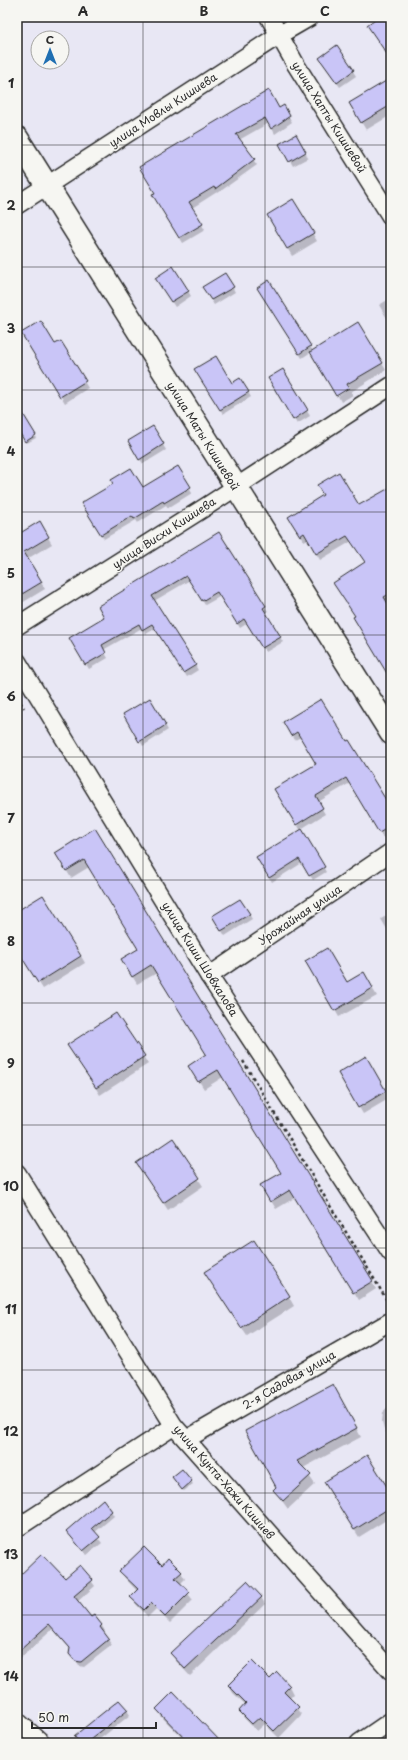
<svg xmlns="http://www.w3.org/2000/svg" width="408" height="1760" viewBox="0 0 408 1760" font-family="'Playpen Sans',sans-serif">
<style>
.shadow{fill:#0003}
.building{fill:#c9c5f7;stroke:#2b2b2b}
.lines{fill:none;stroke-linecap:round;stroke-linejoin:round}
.minor-casing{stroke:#2b2b2b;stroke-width:20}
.major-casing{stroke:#2b2b2b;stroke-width:25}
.path{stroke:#2b2b2b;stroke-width:2.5;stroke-dasharray:3 3;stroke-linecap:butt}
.minor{stroke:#f6f6f2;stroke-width:17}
.major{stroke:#f6f6f2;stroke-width:22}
.grid{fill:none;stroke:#2b2b2b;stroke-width:1;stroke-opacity:0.55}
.labels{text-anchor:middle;stroke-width:3;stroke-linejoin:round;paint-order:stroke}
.street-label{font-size:11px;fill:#2b2b2b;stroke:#f6f6f2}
.neatline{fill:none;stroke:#2b2b2b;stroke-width:1.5}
.grid-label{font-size:13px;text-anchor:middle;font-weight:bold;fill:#2b2b2b}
</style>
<rect width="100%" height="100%" fill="#e8e7f4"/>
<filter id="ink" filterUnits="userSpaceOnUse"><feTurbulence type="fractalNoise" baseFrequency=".025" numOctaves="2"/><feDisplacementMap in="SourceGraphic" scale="8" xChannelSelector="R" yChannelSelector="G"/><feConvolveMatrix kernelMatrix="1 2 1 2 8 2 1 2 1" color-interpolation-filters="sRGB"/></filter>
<g filter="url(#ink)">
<!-- shadow -->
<g class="shadow">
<polygon points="87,17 95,17 89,21"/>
<polygon points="337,46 356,76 340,87 323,63"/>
<polygon points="391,79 391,115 366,130 350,103"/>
<polygon points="283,107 292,122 275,134 269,123 239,140 257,165 218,193 217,192 192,208 205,230 183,243 157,200 156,193 140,167"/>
<polygon points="296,135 308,158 293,166 280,144"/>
<polygon points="293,201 317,241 292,256 268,216"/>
<polygon points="225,274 235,292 214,305 203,287"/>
<polygon points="269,281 313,351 358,324 386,370 351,392 353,395 341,402 338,396 350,388 350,386 337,394 311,352 302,358 261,293"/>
<polygon points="159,283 188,291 191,296 175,307"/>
<polygon points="391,298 391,325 379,305"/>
<polygon points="23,333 55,346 60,342 88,388 65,403"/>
<polygon points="196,369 232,384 240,379 251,397 223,414"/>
<polygon points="283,370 310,416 297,424 269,378"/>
<polygon points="24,418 36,438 27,443 17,426 17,422"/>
<polygon points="153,428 166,450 143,464 130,442"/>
<polygon points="177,468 192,493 168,508 166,505 138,523 136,520 104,539 83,503 143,489"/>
<polygon points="391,488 391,680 356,617 366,562 352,541 320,560 308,539 304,541 292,523 358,507"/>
<polygon points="39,523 52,544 27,559 45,589 17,606 17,536"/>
<polygon points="219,533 265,607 268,611 265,613 283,642 266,652 248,623 240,628 221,596 205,605 190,580 154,601 198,670 187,677 156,628 146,634 142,628 103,650 108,658 89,669 70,638 105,618"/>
<polygon points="149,699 168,730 143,746 124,714"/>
<polygon points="321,700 391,810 391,833 383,838 350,783 318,802 325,814 301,829 326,872 313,880 302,863 272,882 257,857 301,831 276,789 317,764 301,737 295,740 284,722"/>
<polygon points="95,830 376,1289 359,1300 296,1197 276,1209 262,1186 282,1173 223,1077 204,1089 194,1073 207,1055 157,973 137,984 122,959 139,949 89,867 71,878 56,853"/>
<polygon points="240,900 252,919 225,936 213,916"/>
<polygon points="17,912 81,956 85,963 43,989 17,948"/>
<polygon points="391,913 391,936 381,919"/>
<polygon points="306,961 347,983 363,973 377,996 339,1017"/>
<polygon points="116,1014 148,1064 100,1095 73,1052"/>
<polygon points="366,1058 390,1098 363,1114 339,1073"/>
<polygon points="172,1140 203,1186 168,1210 141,1170"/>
<polygon points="211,1281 289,1297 294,1306 247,1336"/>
<polygon points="338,1394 361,1437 303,1468 315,1484 288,1509 274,1490"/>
<polygon points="391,1402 391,1441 384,1429 382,1421 383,1413"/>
<polygon points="17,1421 18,1423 17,1440"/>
<polygon points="182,1470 193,1484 184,1491 174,1480"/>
<polygon points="329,1489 391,1495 391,1517 359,1537"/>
<polygon points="111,1511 114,1516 94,1533 102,1543 87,1555 70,1536"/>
<polygon points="80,1566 95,1586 77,1602 91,1619 94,1616 102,1626 105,1631 103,1633 112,1645 84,1667 79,1666 74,1659 71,1650 53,1629 18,1660 17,1572 20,1570 23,1574 64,1580"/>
<polygon points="162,1566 181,1572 185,1579 180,1584 193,1600 170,1623 156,1609 148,1617 136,1604 131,1597 137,1591 125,1578 121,1571"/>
<polygon points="261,1597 265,1604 190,1676 176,1661 172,1654"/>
<polygon points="270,1680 290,1686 294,1694 289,1699 302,1714 279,1738 265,1724 257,1731 244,1718 240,1711 246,1705 233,1693 229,1686"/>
<polygon points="157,1709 221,1743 187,1743 161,1716"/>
<polygon points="127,1710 130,1715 95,1743 80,1743 78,1741"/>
</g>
<!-- building -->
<g class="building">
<polygon points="378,17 386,17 391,24 391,60 367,25"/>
<polygon points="337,45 354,70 337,83 319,58"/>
<polygon points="391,78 391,105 361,123 349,103"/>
<polygon points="269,90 279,108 284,105 290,116 271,129 265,118 236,134 255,159 215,189 214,187 189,202 203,224 179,238 152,194 155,193 139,167"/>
<polygon points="296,134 306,152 289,162 279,144"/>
<polygon points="293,199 314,233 287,249 267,215"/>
<polygon points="173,266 189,291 171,302 155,278"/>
<polygon points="225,273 234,287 211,300 202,287"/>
<polygon points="269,280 311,346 299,354 257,288"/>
<polygon points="41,321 55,344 61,341 86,381 60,397 21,333"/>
<polygon points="358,322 383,363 347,384 349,388 336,396 310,352"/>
<polygon points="216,356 232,383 240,378 249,392 220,410 194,369"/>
<polygon points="283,369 308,410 293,420 268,378"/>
<polygon points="17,404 36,435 25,442 17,428"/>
<polygon points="153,426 164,444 139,460 128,441"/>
<polygon points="178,466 191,487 164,503 163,501 134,519 132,516 101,535 81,503 113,484 111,480 131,468 143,487"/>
<polygon points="339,472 359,505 391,487 391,593 384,597 391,609 391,680 353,617 355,616 333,583 365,562 347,536 316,554 304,533 300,536 288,517 323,495 317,485"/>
<polygon points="40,521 49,537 24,552 42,582 17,597 17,535"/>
<polygon points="219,532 266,606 263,608 281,637 262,648 244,619 237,624 217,592 202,601 186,576 152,596 196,665 183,673 152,624 142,630 139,624 102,645 106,653 85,665 69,638 104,617 98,606"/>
<polygon points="150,698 166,725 139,742 123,714"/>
<polygon points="321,699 347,741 349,740 391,808 391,826 379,833 346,778 316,796 323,808 296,825 274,789 316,764 297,732 291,736 283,722"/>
<polygon points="95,828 373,1281 353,1293 290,1190 270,1202 260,1185 281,1173 218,1070 198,1082 188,1066 206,1054 151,965 132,977 121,959 138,949 84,860 66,871 55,853"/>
<polygon points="302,829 325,867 309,876 299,859 269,878 256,857"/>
<polygon points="43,895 81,956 38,983 17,950 17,911"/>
<polygon points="240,899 250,914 221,931 212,916"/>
<polygon points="327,948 347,982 364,972 373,988 334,1011 305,961"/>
<polygon points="116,1013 145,1056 96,1088 67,1045"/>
<polygon points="366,1056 386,1091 358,1108 338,1073"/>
<polygon points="173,1138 200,1178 163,1203 136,1163"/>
<polygon points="254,1240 290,1296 241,1328 204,1272"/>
<polygon points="333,1384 357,1428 297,1461 311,1475 283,1501 273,1490 276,1487 245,1431"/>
<polygon points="367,1455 391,1493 391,1507 354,1530 324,1482"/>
<polygon points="182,1469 192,1481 182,1490 172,1477"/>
<polygon points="103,1499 112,1511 92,1528 100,1537 83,1551 66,1531"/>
<polygon points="144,1547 162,1565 168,1558 182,1572 175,1578 190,1592 165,1617 151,1603 144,1610 130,1597 138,1589 119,1571"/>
<polygon points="42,1554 65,1578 80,1565 93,1580 74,1596 91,1617 94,1615 102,1625 100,1627 109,1639 81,1662 75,1661 69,1654 70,1648 49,1624 17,1653 17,1578"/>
<polygon points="247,1581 262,1597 185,1669 170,1653"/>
<polygon points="252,1661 270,1679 277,1672 290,1686 284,1692 299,1707 274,1731 260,1717 252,1724 239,1711 246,1703 228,1685"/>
<polygon points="173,1692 222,1743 189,1743 156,1709"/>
<polygon points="119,1700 128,1710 86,1743 80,1743 74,1736"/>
</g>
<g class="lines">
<!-- minor casing -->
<g class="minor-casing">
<g id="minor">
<polyline points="269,17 296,65 391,217"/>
<polyline points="17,205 279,35 310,17"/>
<polyline points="17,626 207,506 391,386"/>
<polyline points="17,661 209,976 391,1253"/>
<polyline points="209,976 391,852"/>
<polyline points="17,1173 174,1426 391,1671"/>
<polyline points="187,1439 391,1321"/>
<polyline points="17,1528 174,1426"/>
<polyline points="17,1721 42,1743"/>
<polyline points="359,1743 391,1721"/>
</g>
</g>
<!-- major casing -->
<g class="major-casing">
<polyline id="major" points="17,138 391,733"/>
</g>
<!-- path -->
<g class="path">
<polyline points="17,697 24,708"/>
<polyline points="243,1061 388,1302"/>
</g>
<!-- minor -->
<use href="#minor" class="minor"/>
<!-- major -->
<use href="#major" class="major"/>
</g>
</g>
<!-- grid -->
<path class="grid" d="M143,17V1743M265,17V1743M17,145H391M17,267H391M17,390H391M17,512H391M17,635H391M17,757H391M17,880H391M17,1003H391M17,1125H391M17,1248H391M17,1370H391M17,1493H391M17,1615H391"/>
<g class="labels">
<!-- street labels -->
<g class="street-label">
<text transform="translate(163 110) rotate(-33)" y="4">улица Мовлы Кишиева</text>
<text transform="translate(329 117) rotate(58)" y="4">улица Хапты Кишиевой</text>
<text transform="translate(203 436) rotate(58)" y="4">улица Маты Кишиевой</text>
<text transform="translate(164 533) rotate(-33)" y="4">улица Висхи Кишиева</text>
<text transform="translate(300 915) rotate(-34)" y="4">Урожайная улица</text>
<text transform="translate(200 959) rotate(58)" y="4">улица Киши Шовхалова</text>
<text transform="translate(289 1380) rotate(-30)" y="4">2-я Садовая улица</text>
<text transform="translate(224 1482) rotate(49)" y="4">улица Кунта-Хажи Кишиев</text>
</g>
</g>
<!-- margin -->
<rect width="408" height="1760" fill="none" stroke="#f6f6f2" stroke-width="44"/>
<!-- north arrow -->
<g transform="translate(50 50)"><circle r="19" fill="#f6f6f2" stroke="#a5a5a2"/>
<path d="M0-3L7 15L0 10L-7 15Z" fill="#1f6fb2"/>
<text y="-6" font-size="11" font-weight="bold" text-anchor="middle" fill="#2b2b2b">С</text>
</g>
<!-- scale -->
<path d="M32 1722v6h124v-6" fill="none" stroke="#2b2b2b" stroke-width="2"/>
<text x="38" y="1722" font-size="12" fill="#2b2b2b" stroke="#f6f6f2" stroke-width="3" paint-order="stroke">50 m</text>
<rect x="22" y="22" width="364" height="1716" class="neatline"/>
<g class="grid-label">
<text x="83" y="16">A</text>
<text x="204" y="16">B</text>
<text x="325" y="16">C</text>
<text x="11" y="88">1</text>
<text x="11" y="210">2</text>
<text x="11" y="333">3</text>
<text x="11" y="456">4</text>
<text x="11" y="578">5</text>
<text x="11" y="701">6</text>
<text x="11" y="823">7</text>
<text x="11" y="946">8</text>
<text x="11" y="1068">9</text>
<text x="11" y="1191">10</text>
<text x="11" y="1314">11</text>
<text x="11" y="1436">12</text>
<text x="11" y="1559">13</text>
<text x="11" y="1681">14</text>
</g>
</svg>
